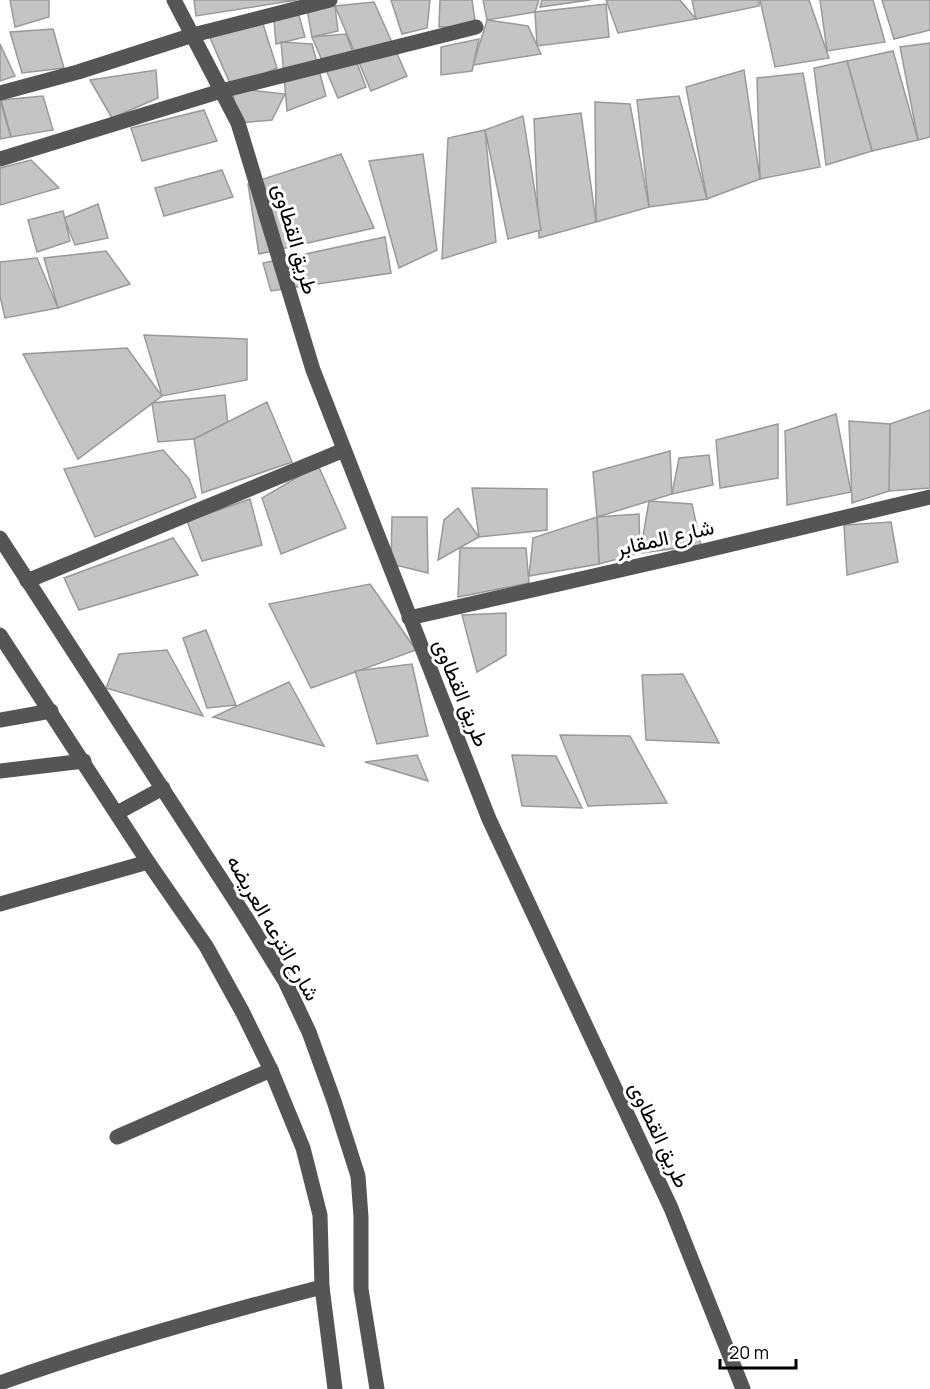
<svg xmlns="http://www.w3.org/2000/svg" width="930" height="1389" viewBox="0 0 930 1389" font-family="Manrope,Vazirmatn,sans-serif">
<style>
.building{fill:#c4c4c4;stroke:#999;stroke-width:1.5}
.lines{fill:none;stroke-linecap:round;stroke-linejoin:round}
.minor{stroke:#555;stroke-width:15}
.labels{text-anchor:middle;stroke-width:6;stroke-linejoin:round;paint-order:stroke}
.street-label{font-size:21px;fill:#000;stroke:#fff}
</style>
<rect width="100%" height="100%" fill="#fff"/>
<!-- building -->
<g class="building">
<polygon points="10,0 49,0 49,17 15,27"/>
<polygon points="194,0 297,0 196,16"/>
<polygon points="391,0 430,0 427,28 402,34"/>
<polygon points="440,0 472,0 476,27 439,27"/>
<polygon points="483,0 539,0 535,12 487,20"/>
<polygon points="542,0 590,0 540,7"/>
<polygon points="606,0 680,0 696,19 618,33"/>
<polygon points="692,0 759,0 759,6 696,19"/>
<polygon points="760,0 809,0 829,58 775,67"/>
<polygon points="820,0 873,0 885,42 827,51"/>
<polygon points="882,0 930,0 930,30 894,39"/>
<polygon points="374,2 407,76 371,91 335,6"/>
<polygon points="606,4 609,37 537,46 535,12"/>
<polygon points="335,6 338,31 312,37 307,9"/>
<polygon points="298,12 305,37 276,44 274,20"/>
<polygon points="487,20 528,26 541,54 473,65"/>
<polygon points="263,24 277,68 232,88 207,31"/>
<polygon points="53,29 64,68 22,73 10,32"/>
<polygon points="346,34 366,87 338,98 312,37"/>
<polygon points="479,39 472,71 441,75 441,47"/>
<polygon points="281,42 312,44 326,96 287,111"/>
<polygon points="930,43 930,137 918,140 900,47"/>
<polygon points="0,44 15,76 0,81"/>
<polygon points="893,51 918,140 872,151 847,61"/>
<polygon points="847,61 872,151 826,165 814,68"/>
<polygon points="156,70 158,98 112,118 90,80"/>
<polygon points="744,70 760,179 707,199 686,87"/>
<polygon points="803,73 820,167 760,179 757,78"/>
<polygon points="232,88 285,94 272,120 238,123"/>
<polygon points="43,96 53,130 11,137 1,100"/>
<polygon points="679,96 707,199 649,207 637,100"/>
<polygon points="0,100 11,137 0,139"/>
<polygon points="595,102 630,104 649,207 596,222"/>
<polygon points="204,110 217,141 142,161 131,128"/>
<polygon points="581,113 596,222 539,238 534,119"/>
<polygon points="523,116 541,230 508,239 485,130"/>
<polygon points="485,130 496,242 442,259 448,138"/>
<polygon points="341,154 374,228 259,254 248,184"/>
<polygon points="423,154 437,250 399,268 369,161"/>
<polygon points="31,160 59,188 0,205 0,168"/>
<polygon points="222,170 233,197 164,216 155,188"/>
<polygon points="98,204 108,238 75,245 64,218"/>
<polygon points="63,211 70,241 37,252 28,220"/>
<polygon points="385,237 391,273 271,291 263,263"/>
<polygon points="106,251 130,284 58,308 44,258"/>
<polygon points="37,258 58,308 5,318 0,296 0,262"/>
<polygon points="144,335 247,339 247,380 162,396"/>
<polygon points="127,348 162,396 78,459 23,354"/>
<polygon points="225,395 229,436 158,442 152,403"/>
<polygon points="267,402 292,462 202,493 194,439"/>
<polygon points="930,410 930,488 889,491 890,424"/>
<polygon points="836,414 851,492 787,505 785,431"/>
<polygon points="849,421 890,424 889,491 852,503"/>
<polygon points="778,424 778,478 720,488 716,440"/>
<polygon points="163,450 189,479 196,497 95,537 64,469"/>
<polygon points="670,451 672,494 597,517 593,472"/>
<polygon points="709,455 713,485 672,494 679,458"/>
<polygon points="318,465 346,528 281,554 262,498"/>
<polygon points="472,488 547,489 547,530 479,537"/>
<polygon points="250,499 262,545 202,561 187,521"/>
<polygon points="649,501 692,504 701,545 640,553"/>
<polygon points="458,508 479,537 438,560 444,520"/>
<polygon points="639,514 640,553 599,564 597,517"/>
<polygon points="392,517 427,517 428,573 391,564"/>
<polygon points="597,517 599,564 529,576 533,538"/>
<polygon points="891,522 898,562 847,575 844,525"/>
<polygon points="173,538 198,575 79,610 64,578"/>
<polygon points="460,548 526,548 529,583 458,597"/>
<polygon points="370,584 416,650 311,688 269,604"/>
<polygon points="506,613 506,655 477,672 462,615"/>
<polygon points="206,630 236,705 207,708 183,638"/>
<polygon points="167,650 203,716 106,688 119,654"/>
<polygon points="412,664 428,736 377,744 355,671"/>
<polygon points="683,674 719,743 646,740 642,675"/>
<polygon points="289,682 324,746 213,717"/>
<polygon points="560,735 630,736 667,803 588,806"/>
<polygon points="417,755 428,781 365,762"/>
<polygon points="512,755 556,756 582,808 522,806"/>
</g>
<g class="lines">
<!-- minor -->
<g class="minor">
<polyline points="174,0 238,123 313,370 489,819 671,1208 743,1389"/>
<polyline points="0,93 78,72 193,35 330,0"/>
<polyline points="0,159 221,91 476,27"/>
<polyline points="0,538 245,916 285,981 309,1032 334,1101 358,1176 361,1217 361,1289 377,1389"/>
<polyline points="27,581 344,450"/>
<polyline points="409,618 699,552 930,497"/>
<polyline points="0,635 148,862 206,946 243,1013 271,1070 303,1148 320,1215 322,1287 335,1389"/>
<polyline points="0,720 51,711"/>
<polyline points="0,771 84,761"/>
<polyline points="117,813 163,788"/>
<polyline points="0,904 148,862"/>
<polyline points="117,1137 271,1070"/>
<path d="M0,1383C106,1345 213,1315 322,1287"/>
</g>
</g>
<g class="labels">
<!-- street labels -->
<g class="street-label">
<text transform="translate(295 239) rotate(74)" y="7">طريق القطاوى</text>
<text transform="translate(665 538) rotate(-13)" y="7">شارع المقابر</text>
<text transform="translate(461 693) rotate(68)" y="7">طريق القطاوى</text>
<text transform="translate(273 928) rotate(60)" y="7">شارع الترعه العريضه</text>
<text transform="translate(659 1135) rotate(65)" y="7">طريق القطاوى</text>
</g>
</g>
<!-- scale -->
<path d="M720 1359v9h76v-9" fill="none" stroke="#000000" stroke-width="3"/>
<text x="729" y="1359" font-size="18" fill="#000000" stroke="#ffffff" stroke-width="4.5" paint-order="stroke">20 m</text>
</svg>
